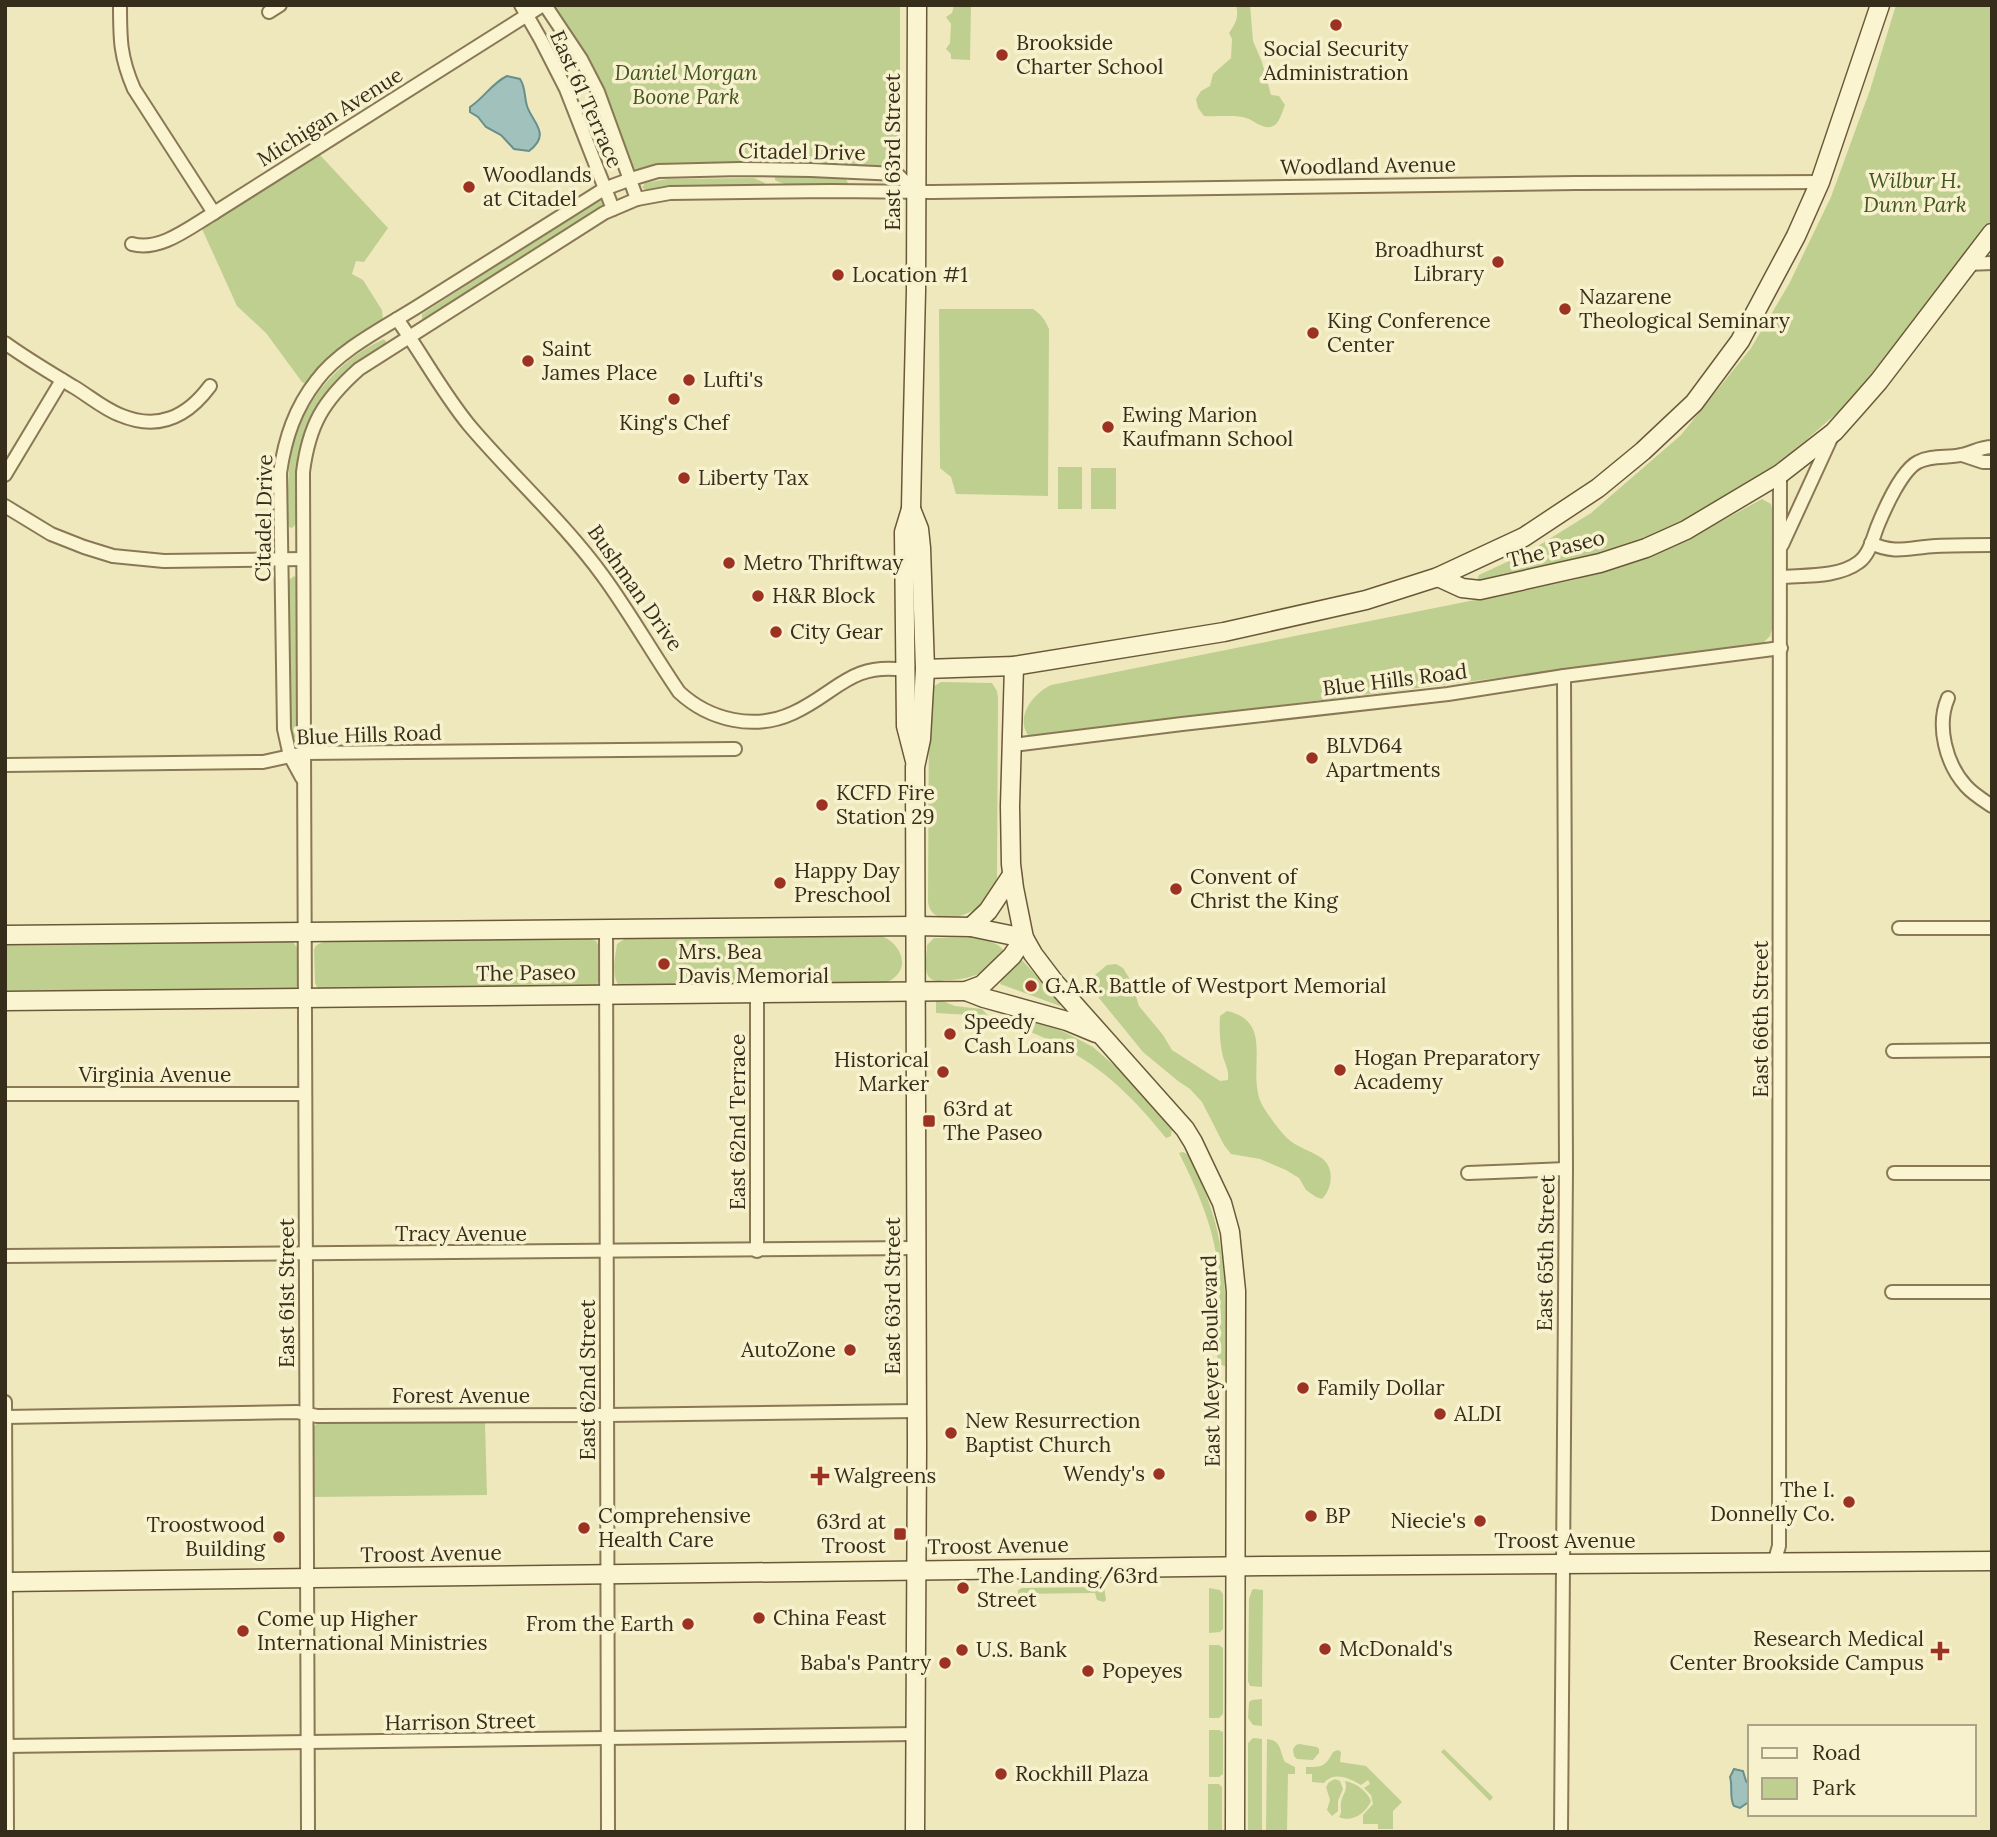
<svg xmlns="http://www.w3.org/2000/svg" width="1997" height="1837" viewBox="0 0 1997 1837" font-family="Lora,serif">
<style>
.green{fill:#becf90}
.water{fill:#a1c1bc;stroke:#688f8b;stroke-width:2}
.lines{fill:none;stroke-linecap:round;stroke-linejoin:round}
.street-casing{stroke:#897855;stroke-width:16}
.secondary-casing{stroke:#6a5938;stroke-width:21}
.street{stroke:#fbf4d0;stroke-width:12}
.secondary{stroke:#fbf4d0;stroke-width:18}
.poi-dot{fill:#9c3221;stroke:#f7f1cd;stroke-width:2.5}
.labels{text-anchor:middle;stroke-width:7;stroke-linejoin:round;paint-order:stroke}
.poi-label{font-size:21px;fill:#372d1b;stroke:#f7f1cd;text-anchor:start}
.park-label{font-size:21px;font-style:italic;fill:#405520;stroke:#f7f1cd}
.street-label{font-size:21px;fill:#372d1b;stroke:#f7f1cd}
</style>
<rect width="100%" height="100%" fill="#f0e8bd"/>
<!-- green -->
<g class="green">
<polygon points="551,5 900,5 900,157 897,163 888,168 657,166 635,169 630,165 595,73 584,51"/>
<polygon points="954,5 971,5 970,60 951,59 951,54 946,49 950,43 951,24 946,17 952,13"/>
<path d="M1236,5H1250L1253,41L1262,62L1271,95L1279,96L1285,105C1282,112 1280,121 1275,125C1266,131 1257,123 1249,119C1238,114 1217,117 1204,116L1198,108L1196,99L1201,91L1210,86L1213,74L1231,58L1232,39L1229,33C1236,23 1239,17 1236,5Z"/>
<polygon points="1896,5 1992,5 1992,219 1887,358 1845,406 1805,441 1766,472 1698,513 1648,536 1578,559 1477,580 1479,575 1530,551 1591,513 1681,435 1751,348 1789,284 1831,197 1870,90"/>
<polygon points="319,154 388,228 364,262 356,261 352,274 363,280 382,310 383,320 379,324 307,385 302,382 266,333 237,306 202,229"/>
<path d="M775,177H845L848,183L843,185C823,185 791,190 775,180Z"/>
<polygon points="754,178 765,183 764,185 667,187 648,190 642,188 645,183 668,179"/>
<polygon points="601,201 604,205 602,208 424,321 422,320 422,314 596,202"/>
<path d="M939,309H1033C1042,315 1045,320 1049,329L1048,496L956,494L951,477L940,468Z"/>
<path d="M384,339L387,343L385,347L353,368L299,458L296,480L297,523L292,528L289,527C287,517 288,505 288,495C288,474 290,451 297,431C312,392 345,356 384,339Z"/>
<rect x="1058" y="467" width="24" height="42"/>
<rect x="1091" y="468" width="25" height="41"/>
<path d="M1762,499L1771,504L1772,509V629L1770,636L1761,645L1034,736L1028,735C1015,716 1034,693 1051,685L1574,580L1638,560L1687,540Z"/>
<polygon points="294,576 297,579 299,734 296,738 291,737 290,734 289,580"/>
<path d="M941,682L992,683L997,691L998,698L997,878C994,887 990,895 984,902C972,916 931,929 928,902L929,694L931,688Z"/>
<path d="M877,935C897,938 914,966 891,980C886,983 880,983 875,984L620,987C611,977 615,957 617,944L626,938Z"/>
<path d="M588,938L596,941C603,951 603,977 596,986L319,991L315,983L314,950C316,944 320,943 327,941Z"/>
<path d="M934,938C953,938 991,934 1003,950C992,973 969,980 946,980C941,981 934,982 930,978C923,972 927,953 927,945Z"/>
<polygon points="288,941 293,942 297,948 298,985 293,991 5,996 5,945"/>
<polygon points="1019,959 1022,960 1059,1001 1060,1006 1000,984 1002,978"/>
<path d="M1116,964L1123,968L1131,981L1139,1006L1163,1035L1172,1050L1220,1081L1228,1080C1229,1071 1226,1066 1223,1057C1220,1044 1219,1029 1220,1016L1227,1011C1271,1021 1251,1060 1258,1093C1259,1101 1265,1110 1270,1117C1275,1124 1281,1132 1287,1138C1296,1147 1309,1150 1320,1157C1335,1166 1333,1188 1322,1199L1316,1197L1306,1190L1299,1178L1286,1170L1260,1159L1231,1154L1224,1145L1202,1102L1190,1089L1178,1081L1143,1052L1099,998L1094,984L1095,975L1107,965Z"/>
<polygon points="940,1000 955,1006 982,1009 988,1016 936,1013 936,1001"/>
<path d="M1019,1021H1043L1093,1047L1131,1080L1172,1127L1171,1136L1166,1138C1120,1081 1083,1051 1013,1025Z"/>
<path d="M1183,1152L1189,1155C1205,1188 1218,1222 1222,1258C1227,1293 1225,1330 1225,1366L1217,1364C1218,1332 1221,1298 1218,1266C1213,1225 1197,1189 1179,1153Z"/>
<polygon points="318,1423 485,1423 487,1495 313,1497 313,1427"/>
<polygon points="1104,1587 1106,1600 1104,1602 1097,1600 1095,1593 1018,1594 1018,1590 1022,1588"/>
<polygon points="1209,1588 1220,1590 1223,1594 1223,1629 1220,1632 1209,1633"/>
<polygon points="1254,1589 1263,1590 1262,1687 1250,1686 1248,1681 1249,1599 1252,1590"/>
<polygon points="1209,1645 1219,1645 1223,1648 1223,1714 1219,1718 1209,1718"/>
<polygon points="1262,1699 1262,1726 1253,1725 1248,1718 1249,1702 1252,1700"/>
<polygon points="1209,1730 1219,1730 1223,1732 1223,1774 1219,1777 1209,1777"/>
<polygon points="1253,1738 1262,1739 1262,1832 1248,1832 1248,1743"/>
<path d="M1267,1739C1282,1741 1279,1750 1285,1762L1295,1767V1774H1288L1287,1832H1266Z"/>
<polygon points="1299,1744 1317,1747 1319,1749 1319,1753 1313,1760 1297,1759 1294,1756 1293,1749 1296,1745"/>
<polygon points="1444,1749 1493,1797 1490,1801 1441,1752"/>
<path d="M1338,1750L1341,1752L1340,1762L1366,1766L1402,1802L1393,1811V1829H1378V1824H1363V1815L1373,1804L1371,1795L1364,1788L1370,1784L1368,1780L1361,1785C1349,1778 1334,1771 1324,1783L1312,1782V1774H1306V1767C1322,1767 1325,1767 1333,1752Z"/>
<polygon points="1335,1779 1340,1781 1343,1789 1338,1801 1338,1811 1332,1816 1327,1810 1330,1800 1326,1787 1329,1782"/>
<path d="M1345,1781C1356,1783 1367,1791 1371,1801C1366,1813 1352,1823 1339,1817C1343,1811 1340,1809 1341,1802C1343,1793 1348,1791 1345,1781Z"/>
<polygon points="1208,1784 1219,1784 1222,1787 1222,1832 1208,1832"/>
</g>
<!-- water -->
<g class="water">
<path d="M507,76L520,79C526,88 524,97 527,106C532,122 552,134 529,151L514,149L501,135L486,127L478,117L470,112V107C484,98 492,83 507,76Z"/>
<path d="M1734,1769L1743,1771L1746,1781L1750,1786V1801L1740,1808L1734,1806C1729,1798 1733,1787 1730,1777Z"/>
</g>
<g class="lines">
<!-- street casing -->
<g class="street-casing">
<g id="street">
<path d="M120,5C120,39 120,57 134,89L214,213"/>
<polyline points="521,5 541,40 566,89 613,209"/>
<polyline points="545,5 581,59 598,92 637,199"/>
<polyline points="269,12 280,5"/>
<path d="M132,244C160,252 190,227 214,213L543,5"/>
<polyline points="1967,264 1992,263"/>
<path d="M397,319C422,354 442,392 469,425C512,476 563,521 603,576C630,613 653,654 679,692C709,720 754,731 793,713C837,693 850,662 905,670"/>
<path d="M5,343C27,359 51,373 74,387C89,396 104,409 120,415C158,431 187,417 210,386"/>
<polyline points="1962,455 1983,462 1992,462"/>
<polyline points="5,475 62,380"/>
<polyline points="5,506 51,534 84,547 113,556 164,561 303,559"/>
<path d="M1871,543C1895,555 1911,547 1936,546C1955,545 1973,545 1992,545"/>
<polyline points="1782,545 1833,434"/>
<path d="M1780,577C1804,575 1838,578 1859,562C1870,554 1873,537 1878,525C1885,508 1902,470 1918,462C1931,455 1947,458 1961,455C1972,453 1980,447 1992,447"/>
<path d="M1948,698C1936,726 1946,764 1966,786C1973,794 1983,800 1992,806"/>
<polyline points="1013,745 1182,724 1448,694 1564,676 1781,648"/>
<polyline points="5,765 263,762 304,753 735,749"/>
<path d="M302,778L290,756L284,729L280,473C285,438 295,408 317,380C340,349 387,326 420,305C481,266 543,228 604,189L631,179L658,171L740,169L811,170L897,174L916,192"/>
<polyline points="606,928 608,1832"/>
<polyline points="1899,928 1992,928"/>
<polyline points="1893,1051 1992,1050"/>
<polyline points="5,1094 305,1094"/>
<polyline points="1468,1173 1566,1169"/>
<polyline points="1894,1173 1992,1173"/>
<polyline points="757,1251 757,994"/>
<polyline points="5,1256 916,1248"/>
<polyline points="1892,1292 1992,1292"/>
<polyline points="5,1402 7,1832"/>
<polyline points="5,1417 297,1412 317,1416 607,1415 916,1411"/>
<polyline points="1774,1563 1779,1546 1780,474"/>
<polyline points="5,1746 916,1734"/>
<path d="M308,1832L303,472C309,425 323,401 359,369L604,213L637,199L670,193L831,191L933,192L1576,183L1820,182"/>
<polyline points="1561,1832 1566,1169 1564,676"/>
</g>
</g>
<!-- secondary casing -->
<g class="secondary-casing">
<g id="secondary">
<polyline points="911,509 919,529 921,548 925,669 921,739 915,767 917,1447 915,1832"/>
<polyline points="1438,577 1462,588 1480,590 1600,563 1646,548 1686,530 1780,474 1834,432 1858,405 1879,381 1992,233"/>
<polyline points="1014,666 1010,806 1011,864 1014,888 1024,938 1033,954 1055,983 1185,1129 1193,1142 1222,1203 1230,1232 1236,1291 1235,1832"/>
<polyline points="925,669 1014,666 1224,632 1366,600 1438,577 1524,537 1598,488 1643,451 1694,403 1740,341 1796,236 1820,182 1880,5"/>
<polyline points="915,761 906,726 904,532 911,509 912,460 916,291 917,5"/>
<polyline points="971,927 988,911 1012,875"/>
<polyline points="5,935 915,926 971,927 1024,938"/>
<polyline points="966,991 984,998 1067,1021 1096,1033"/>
<polyline points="5,1001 966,991 982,985 1012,956 1024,938"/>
<polyline points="5,1582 1264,1566 1992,1561"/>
</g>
</g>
<!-- street -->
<use href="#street" class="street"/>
<!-- secondary -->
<use href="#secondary" class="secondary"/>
</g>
<!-- markers -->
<g class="poi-dot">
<circle cx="1336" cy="25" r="7"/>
<circle cx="1002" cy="55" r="7"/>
<circle cx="469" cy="187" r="7"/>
<circle cx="1498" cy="262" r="7"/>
<circle cx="838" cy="275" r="7"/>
<circle cx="1565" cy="309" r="7"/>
<circle cx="1313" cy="333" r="7"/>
<circle cx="528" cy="361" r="7"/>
<circle cx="689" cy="380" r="7"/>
<circle cx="674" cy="399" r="7"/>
<circle cx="1108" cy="427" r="7"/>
<circle cx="684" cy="478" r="7"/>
<circle cx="729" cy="563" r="7"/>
<circle cx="758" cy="596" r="7"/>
<circle cx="776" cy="632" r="7"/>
<circle cx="1312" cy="758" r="7"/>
<circle cx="822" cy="805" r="7"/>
<circle cx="780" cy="883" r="7"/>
<circle cx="1176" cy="889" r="7"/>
<circle cx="664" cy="964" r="7"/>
<circle cx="1031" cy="986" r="7"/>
<circle cx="950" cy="1034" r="7"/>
<circle cx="1340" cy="1070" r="7"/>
<circle cx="943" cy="1072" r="7"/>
<rect x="922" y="1114" width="14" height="14" rx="3.5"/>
<circle cx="850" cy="1350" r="7"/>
<circle cx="1303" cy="1388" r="7"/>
<circle cx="1440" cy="1414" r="7"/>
<circle cx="951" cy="1433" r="7"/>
<circle cx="1159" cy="1474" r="7"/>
<path d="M816.5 1465.5h7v7h7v7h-7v7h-7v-7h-7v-7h7z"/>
<circle cx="1849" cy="1502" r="7"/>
<circle cx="1311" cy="1516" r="7"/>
<circle cx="1480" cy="1521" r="7"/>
<circle cx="584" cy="1528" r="7"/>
<rect x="893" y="1527" width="14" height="14" rx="3.5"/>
<circle cx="279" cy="1537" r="7"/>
<circle cx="963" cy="1588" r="7"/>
<circle cx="759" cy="1618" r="7"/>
<circle cx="688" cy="1624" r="7"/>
<circle cx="243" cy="1631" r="7"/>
<circle cx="1325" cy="1649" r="7"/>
<circle cx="962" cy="1650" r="7"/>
<path d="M1936.5 1640.5h7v7h7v7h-7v7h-7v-7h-7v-7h7z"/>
<circle cx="945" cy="1663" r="7"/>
<circle cx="1088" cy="1671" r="7"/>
<circle cx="1001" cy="1774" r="7"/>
</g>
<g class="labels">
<!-- poi labels -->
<g class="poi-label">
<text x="1016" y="50">Brookside<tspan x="1016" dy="24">Charter School</tspan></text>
<text x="1336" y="56" text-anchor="middle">Social Security<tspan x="1336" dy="24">Administration</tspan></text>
<text x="483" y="182">Woodlands<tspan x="483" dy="24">at Citadel</tspan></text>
<text x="1484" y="257" text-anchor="end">Broadhurst<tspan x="1484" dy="24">Library</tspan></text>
<text x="852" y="282">Location #1</text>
<text x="1579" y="304">Nazarene<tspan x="1579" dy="24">Theological Seminary</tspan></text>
<text x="1327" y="328">King Conference<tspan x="1327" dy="24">Center</tspan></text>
<text x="542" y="356">Saint<tspan x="542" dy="24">James Place</tspan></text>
<text x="703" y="387">Lufti's</text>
<text x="1122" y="422">Ewing Marion<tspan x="1122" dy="24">Kaufmann School</tspan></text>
<text x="674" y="430" text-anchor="middle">King's Chef</text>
<text x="698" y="485">Liberty Tax</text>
<text x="743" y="570">Metro Thriftway</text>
<text x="772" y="603">H&amp;R Block</text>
<text x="790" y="639">City Gear</text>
<text x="1326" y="753">BLVD64<tspan x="1326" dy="24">Apartments</tspan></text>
<text x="836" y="800">KCFD Fire<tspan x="836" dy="24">Station 29</tspan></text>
<text x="794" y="878">Happy Day<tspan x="794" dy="24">Preschool</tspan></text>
<text x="1190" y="884">Convent of<tspan x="1190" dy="24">Christ the King</tspan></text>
<text x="678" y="959">Mrs. Bea<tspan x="678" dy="24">Davis Memorial</tspan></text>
<text x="1045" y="993">G.A.R. Battle of Westport Memorial</text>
<text x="964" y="1029">Speedy<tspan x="964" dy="24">Cash Loans</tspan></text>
<text x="1354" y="1065">Hogan Preparatory<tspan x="1354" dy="24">Academy</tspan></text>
<text x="929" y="1067" text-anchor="end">Historical<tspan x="929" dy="24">Marker</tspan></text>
<text x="943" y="1116">63rd at<tspan x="943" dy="24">The Paseo</tspan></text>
<text x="836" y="1357" text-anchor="end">AutoZone</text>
<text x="1317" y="1395">Family Dollar</text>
<text x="1454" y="1421">ALDI</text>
<text x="965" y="1428">New Resurrection<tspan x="965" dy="24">Baptist Church</tspan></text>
<text x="1145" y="1481" text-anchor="end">Wendy's</text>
<text x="834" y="1483">Walgreens</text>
<text x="1835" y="1497" text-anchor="end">The I.<tspan x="1835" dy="24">Donnelly Co.</tspan></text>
<text x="598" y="1523">Comprehensive<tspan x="598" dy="24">Health Care</tspan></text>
<text x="1325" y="1523">BP</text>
<text x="1466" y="1528" text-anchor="end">Niecie's</text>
<text x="886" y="1529" text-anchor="end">63rd at<tspan x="886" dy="24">Troost</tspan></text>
<text x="265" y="1532" text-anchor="end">Troostwood<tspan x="265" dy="24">Building</tspan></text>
<text x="977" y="1583">The Landing/63rd<tspan x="977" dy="24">Street</tspan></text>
<text x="773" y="1625">China Feast</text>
<text x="257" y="1626">Come up Higher<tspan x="257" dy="24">International Ministries</tspan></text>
<text x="674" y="1631" text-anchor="end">From the Earth</text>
<text x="1924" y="1646" text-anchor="end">Research Medical<tspan x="1924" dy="24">Center Brookside Campus</tspan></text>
<text x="1339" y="1656">McDonald's</text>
<text x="976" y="1657">U.S. Bank</text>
<text x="931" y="1670" text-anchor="end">Baba's Pantry</text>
<text x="1102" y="1678">Popeyes</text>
<text x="1015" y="1781">Rockhill Plaza</text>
</g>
<!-- park labels -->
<g class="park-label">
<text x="686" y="80">Daniel Morgan<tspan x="686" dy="24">Boone Park</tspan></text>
<text x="1915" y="188">Wilbur H.<tspan x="1915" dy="24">Dunn Park</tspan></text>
</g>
<!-- street labels -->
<g class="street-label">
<text transform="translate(586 99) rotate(66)" y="7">East 61 Terrace</text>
<text transform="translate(330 117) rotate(-32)" y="7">Michigan Avenue</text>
<text transform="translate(802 152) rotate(1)" y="7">Citadel Drive</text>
<text transform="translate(893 152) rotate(-90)" y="7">East 63rd Street</text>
<text transform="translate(1368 166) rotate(-1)" y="7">Woodland Avenue</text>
<text transform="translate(264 518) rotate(-89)" y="7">Citadel Drive</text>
<text transform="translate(1556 549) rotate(-14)" y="7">The Paseo</text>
<text transform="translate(635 588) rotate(55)" y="7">Bushman Drive</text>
<text transform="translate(1395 680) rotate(-7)" y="7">Blue Hills Road</text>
<text transform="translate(369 735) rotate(-2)" y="7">Blue Hills Road</text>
<text transform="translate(526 973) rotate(-1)" y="7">The Paseo</text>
<text transform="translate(1761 1019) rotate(-90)" y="7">East 66th Street</text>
<text x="155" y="1082">Virginia Avenue</text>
<text transform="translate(738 1122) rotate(-90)" y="7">East 62nd Terrace</text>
<text x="461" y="1241">Tracy Avenue</text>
<text transform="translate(1546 1253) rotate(-89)" y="7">East 65th Street</text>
<text transform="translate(287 1293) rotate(-90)" y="7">East 61st Street</text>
<text transform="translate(893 1296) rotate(-90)" y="7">East 63rd Street</text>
<text transform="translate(1211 1361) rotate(-91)" y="7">East Meyer Boulevard</text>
<text transform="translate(588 1380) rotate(-90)" y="7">East 62nd Street</text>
<text x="461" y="1403">Forest Avenue</text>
<text x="1565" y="1548">Troost Avenue</text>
<text transform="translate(998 1546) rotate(-1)" y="7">Troost Avenue</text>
<text transform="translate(431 1554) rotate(-1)" y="7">Troost Avenue</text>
<text transform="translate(460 1722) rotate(-1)" y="7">Harrison Street</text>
</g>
</g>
<!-- border -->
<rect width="1997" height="1837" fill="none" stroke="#372d1b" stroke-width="14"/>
<!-- legend -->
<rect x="1748" y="1725" width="228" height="91" fill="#f7f1cd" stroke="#aaa386" stroke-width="2"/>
<rect x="1762" y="1748" width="35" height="10" fill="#fbf4d0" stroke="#aaa386" stroke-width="2"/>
<text x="1812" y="1760" font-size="21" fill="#372d1b">Road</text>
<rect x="1762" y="1778" width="35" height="21" fill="#becf90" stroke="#aaa386" stroke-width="2"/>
<text x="1812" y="1795" font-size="21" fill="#372d1b">Park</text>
</svg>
